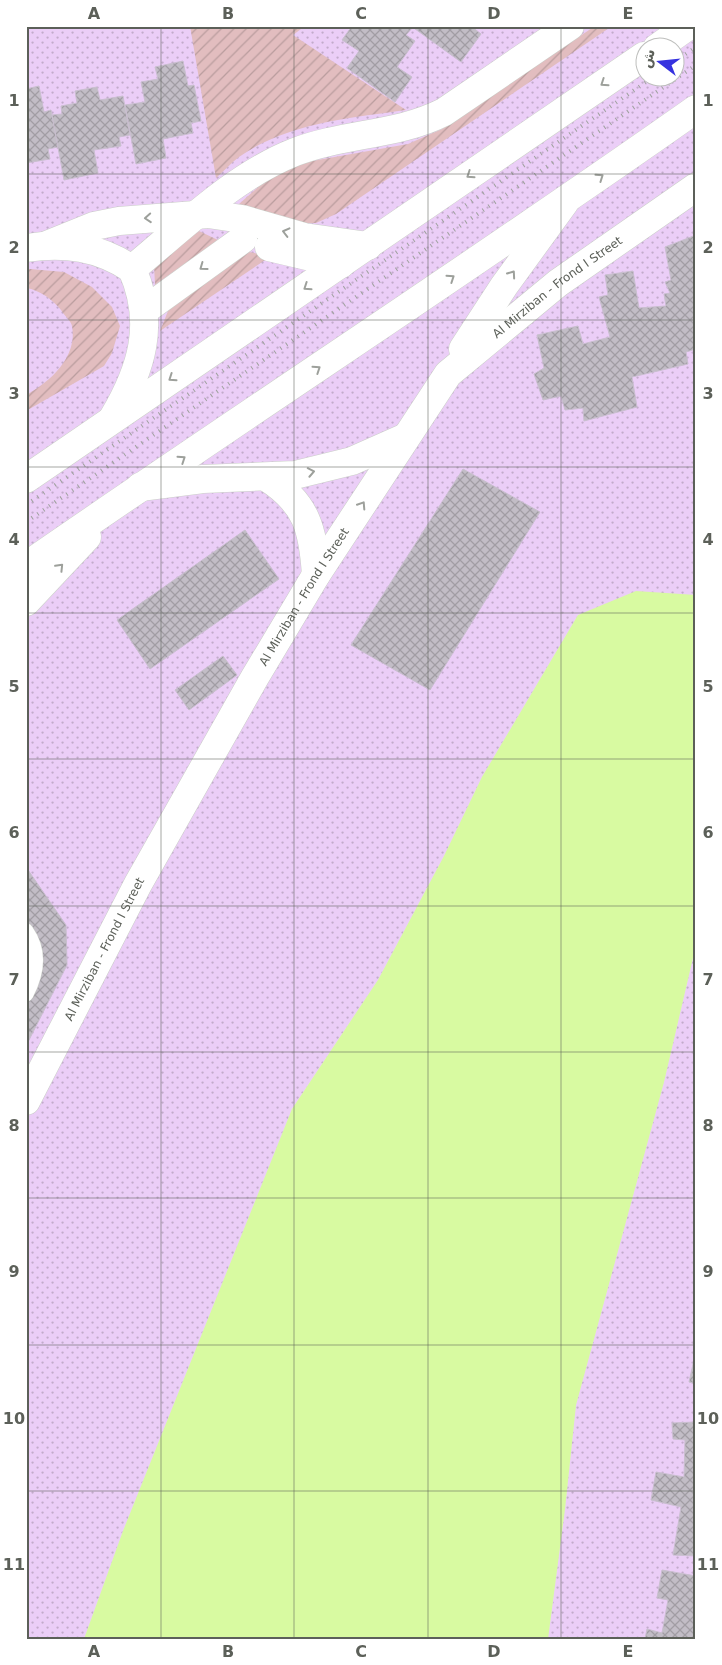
<svg xmlns="http://www.w3.org/2000/svg" width="722" height="1665" viewBox="0 0 722 1665" font-family="'DejaVu Sans','Noto Sans Arabic',sans-serif">
<style>
.sand{fill:url(#sand-dots);fill-rule:evenodd}
.garden{fill:url(#garden-furrows)}
.water{fill:#d8faa1}
.building{fill:url(#building-cross-hatch);stroke:#c9bfcf}
.lines{fill:none;stroke-linecap:round;stroke-linejoin:round}
.lane-casing{stroke:#cbcfc9;stroke-width:16}
.street-casing{stroke:#cbcfc9;stroke-width:29}
.secondary-casing{stroke:#ced3cb;stroke-width:29}
.lane{stroke:#fff;stroke-width:15}
.street{stroke:#fff;stroke-width:28}
.secondary{stroke:#fff;stroke-width:28}
.rail{stroke:#9fa19e;stroke-width:4;stroke-dasharray:1 6;stroke-linecap:butt}
.oneway{stroke:#9da09b}
.grid{fill:none;stroke:#5c6059;stroke-width:1;stroke-opacity:0.55}
.labels{text-anchor:middle;stroke-width:5;stroke-linejoin:round;paint-order:stroke}
.street-label{font-size:12px;fill:#5c6059;stroke:#fff}
.neatline{fill:none;stroke:#5c6059;stroke-width:2}
.grid-label{font-size:16px;text-anchor:middle;font-weight:bold;fill:#5c6059}
</style>
<defs>
<pattern id="sand-dots" width="8" height="8" patternUnits="userSpaceOnUse" patternTransform="scale(1.25)"><rect width="8" height="8" fill="#ebcef7"/><path d="M2 2h.1M6 6h.1" fill="none" stroke="#c2abcb" stroke-width="1.8" stroke-linecap="round"/></pattern>
<pattern id="garden-furrows" width="10" height="10" patternUnits="userSpaceOnUse" patternTransform="scale(1.25)"><rect width="10" height="10" fill="#e2bdbf"/><path d="M-1 1l2-2M0 10L10 0M9 11l2-2" fill="none" stroke="#ba9d9e"/></pattern>
<pattern id="building-cross-hatch" width="8" height="8" patternUnits="userSpaceOnUse" patternTransform="scale(1.25)"><rect width="8" height="8" fill="#c2bdc6"/><path d="M0 0l8 8M0 8l8-8" fill="none" stroke="#a19da4"/></pattern>
</defs>
<rect width="100%" height="100%" fill="#e8e0eb"/>
<!-- sand -->
<g class="sand">
<path d="M26,26H696V595H672L578,615L482,777L444,856L378,980L292,1109L123,1531L84,1639H26ZM644,48H674V78H644Z"/>
<polygon points="696,945 696,1639 548,1639 565,1509 576,1405 664,1082"/>
</g>
<!-- garden -->
<g class="garden">
<path d="M190,26H305L293,35L406,110C350,118 287,123 239,157C231,163 224,171 216,178Z"/>
<polygon points="595,26 612,26 336,214 316,223 294,223 239,204 273,174 312,161 408,144 442,129"/>
<polygon points="199,231 218,240 155,285 154,265"/>
<polygon points="249,252 271,256 160,331 170,306"/>
<path d="M30,269L64,272L92,287L112,307L120,326L112,353L104,366L26,411V395C50,382 78,357 72,326C71,321 64,315 61,310C53,300 40,290 26,288V270Z"/>
</g>
<!-- water -->
<polygon class="water" points="636,591 696,595 696,945 664,1082 576,1405 565,1509 548,1639 84,1639 123,1531 292,1109 378,980 444,856 482,777 578,615"/>
<!-- building -->
<g class="building">
<polygon points="352,26 413,27 406,35 415,41 397,67 412,77 395,102 347,68 359,51 342,40"/>
<polygon points="411,26 471,26 481,34 461,62"/>
<polygon points="183,61 188,86 194,85 201,121 191,123 193,133 163,139 166,158 136,164 125,105 145,102 141,82 158,79 155,67"/>
<polygon points="39,86 44,112 51,110 58,147 48,149 50,159 26,163 26,89"/>
<polygon points="97,87 100,100 123,96 130,135 119,137 121,146 94,150 98,173 64,180 52,115 62,114 61,106 77,103 75,91"/>
<polygon points="696,235 696,349 686,352 688,364 632,377 637,407 584,421 583,408 565,410 561,396 543,400 534,374 544,368 537,335 578,326 583,344 610,337 599,297 608,295 605,275 633,271 639,308 666,306 664,294 670,293 665,282 671,280 665,247"/>
<polygon points="463,469 540,512 430,690 351,645"/>
<polygon points="245,530 279,579 150,669 117,620"/>
<polygon points="223,656 237,675 189,710 175,690"/>
<polygon points="26,867 66,925 67,965 26,1046"/>
<polygon points="696,1351 696,1384 689,1382"/>
<polygon points="696,1422 696,1556 673,1555 681,1507 651,1500 656,1472 684,1477 685,1440 673,1439 672,1423"/>
<polygon points="662,1570 696,1576 696,1639 645,1639 647,1629 662,1633 668,1600 657,1598"/>
</g>
<g class="lines">
<!-- lane casing -->
<g class="lane-casing">
<path id="lane" d="M26,931C40,951 37,973 26,994"/>
</g>
<!-- street casing -->
<g class="street-casing">
<g id="street">
<polyline points="47,245 94,226 119,221 208,214 242,219 304,237 368,246"/>
<polyline points="269,247 341,264"/>
<path d="M26,248C65,242 99,247 132,269"/>
<path d="M132,269C183,227 234,176 295,152C344,133 397,136 444,112L570,26"/>
<polyline points="145,310 243,239"/>
<polyline points="463,349 504,286 565,202"/>
<path d="M113,418C142,369 156,323 132,269"/>
<path d="M266,477C307,503 313,529 316,575"/>
<polyline points="140,487 203,479 295,475 352,461 406,437"/>
<path id="s1" d="M26,1101L138,884L255,677L316,575L448,374L558,283L696,187"/>
</g>
</g>
<!-- secondary casing -->
<g class="secondary-casing">
<g id="secondary">
<polyline points="657,48 688,26"/>
<polyline points="26,479 644,56"/>
<path d="M26,566C248,412 475,265 696,109"/>
<polyline points="26,602 87,537"/>
</g>
</g>
<!-- lane -->
<use href="#lane" class="lane"/>
<!-- street -->
<use href="#street" class="street"/>
<!-- secondary -->
<use href="#secondary" class="secondary"/>
<!-- rail -->
<g class="rail">
<polyline points="674,62 696,47"/>
<polyline points="26,505 652,78"/>
<polyline points="26,522 696,65"/>
</g>
</g>
<!-- one-way arrows -->
<defs><path id="oneway-chevron" d="M-2-3.5L2.5 0L-2 3.5" fill="none" stroke-width="1.6" stroke-linecap="round" stroke-linejoin="round" transform="scale(1.25)"/></defs>
<g class="oneway">
<use href="#oneway-chevron" transform="translate(604 83) rotate(146)"/>
<use href="#oneway-chevron" transform="translate(470 175) rotate(146)"/>
<use href="#oneway-chevron" transform="translate(600 177) rotate(-35)"/>
<use href="#oneway-chevron" transform="translate(148 218) rotate(176)"/>
<use href="#oneway-chevron" transform="translate(286 232) rotate(-166)"/>
<use href="#oneway-chevron" transform="translate(203 267) rotate(144)"/>
<use href="#oneway-chevron" transform="translate(512 274) rotate(-55)"/>
<use href="#oneway-chevron" transform="translate(451 278) rotate(-34)"/>
<use href="#oneway-chevron" transform="translate(307 287) rotate(146)"/>
<use href="#oneway-chevron" transform="translate(317 369) rotate(-34)"/>
<use href="#oneway-chevron" transform="translate(172 378) rotate(146)"/>
<use href="#oneway-chevron" transform="translate(182 459) rotate(-34)"/>
<use href="#oneway-chevron" transform="translate(311 472) rotate(-11)"/>
<use href="#oneway-chevron" transform="translate(362 505) rotate(-57)"/>
<use href="#oneway-chevron" transform="translate(60 567) rotate(-46)"/>
</g>
<!-- grid -->
<path class="grid" d="M161,26V1639M294,26V1639M428,26V1639M561,26V1639M26,174H696M26,320H696M26,467H696M26,613H696M26,759H696M26,906H696M26,1052H696M26,1198H696M26,1345H696M26,1491H696"/>
<g class="labels">
<!-- street labels -->
<g class="street-label">
<text dy="4" stroke="none"><textPath href="#s1" startOffset="981">Al Mirziban - Frond I Street</textPath></text>
<text dy="4" stroke="none"><textPath href="#s1" startOffset="576">Al Mirziban - Frond I Street</textPath></text>
<text dy="4" stroke="none"><textPath href="#s1" startOffset="171">Al Mirziban - Frond I Street</textPath></text>
</g>
</g>
<!-- border -->
<rect width="722" height="1665" fill="none" stroke="#ffffff" stroke-width="55"/>
<!-- north arrow -->
<g transform="translate(660 62) rotate(286)"><circle r="24" fill="#ffffff" stroke="#bebfbd"/>
<path d="M0-4L9 19L0 12L-9 19Z" fill="#3632df"/>
<text y="-8" font-size="14" font-weight="bold" text-anchor="middle" fill="#5c6059">ش</text>
</g>
<rect x="28" y="28" width="666" height="1610" class="neatline"/>
<g class="grid-label">
<text x="94" y="19">A</text>
<text x="228" y="19">B</text>
<text x="361" y="19">C</text>
<text x="494" y="19">D</text>
<text x="628" y="19">E</text>
<text x="14" y="106">1</text>
<text x="708" y="106">1</text>
<text x="14" y="253">2</text>
<text x="708" y="253">2</text>
<text x="14" y="399">3</text>
<text x="708" y="399">3</text>
<text x="14" y="545">4</text>
<text x="708" y="545">4</text>
<text x="14" y="692">5</text>
<text x="708" y="692">5</text>
<text x="14" y="838">6</text>
<text x="708" y="838">6</text>
<text x="14" y="985">7</text>
<text x="708" y="985">7</text>
<text x="14" y="1131">8</text>
<text x="708" y="1131">8</text>
<text x="14" y="1277">9</text>
<text x="708" y="1277">9</text>
<text x="14" y="1424">10</text>
<text x="708" y="1424">10</text>
<text x="14" y="1570">11</text>
<text x="708" y="1570">11</text>
<text x="94" y="1657">A</text>
<text x="228" y="1657">B</text>
<text x="361" y="1657">C</text>
<text x="494" y="1657">D</text>
<text x="628" y="1657">E</text>
</g>
</svg>
